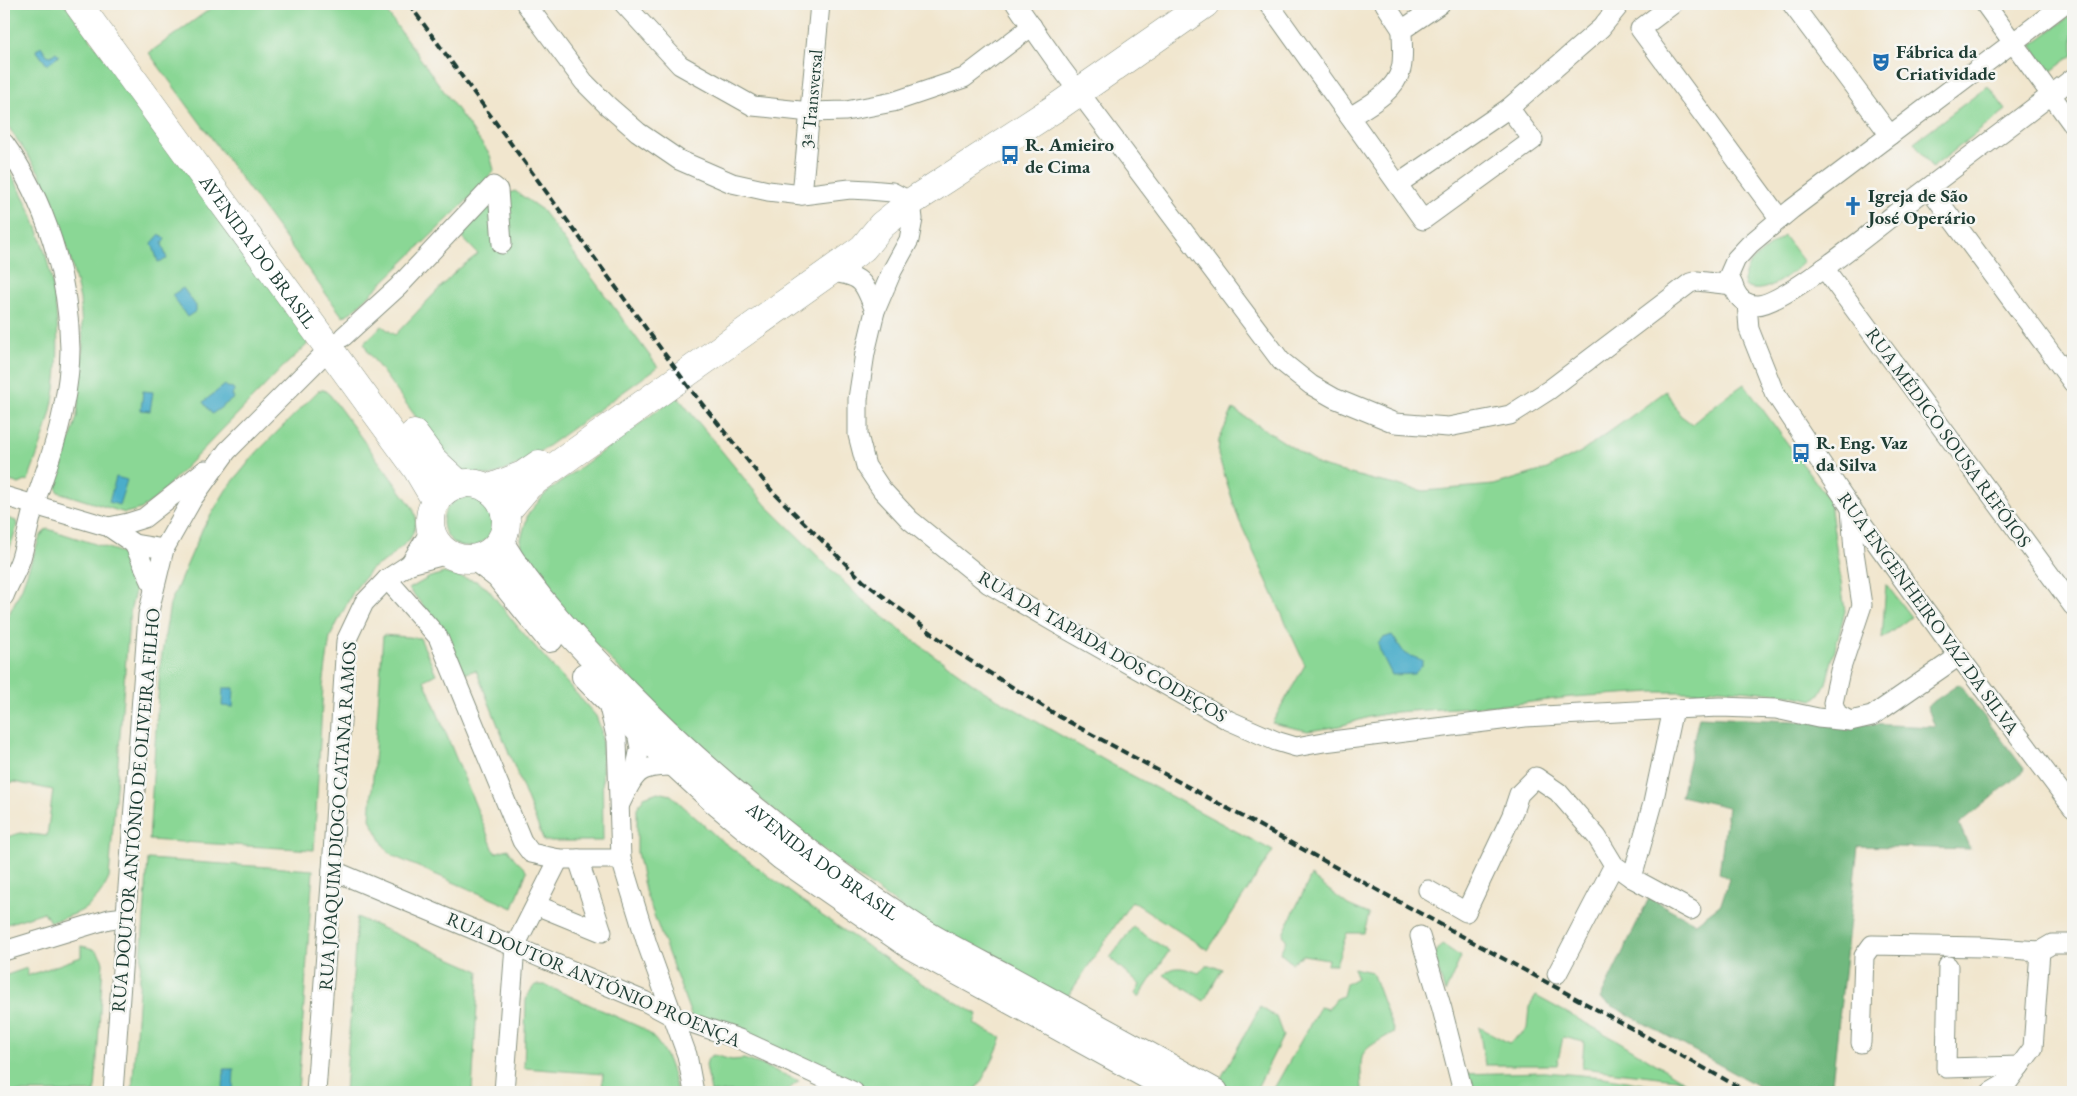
<svg xmlns="http://www.w3.org/2000/svg" width="2077" height="1096" viewBox="0 0 2077 1096" font-family="'EB Garamond',serif">
<style>
.green{fill:#8ad795;stroke:#548a64}
.forest{fill:#6fb87e;stroke:#477a59}
.water{fill:#4badca;stroke:#35757f}
.lines{fill:none;stroke-linecap:round;stroke-linejoin:round}
.street-casing{stroke:#889281;stroke-width:21}
.secondary-casing{stroke:#889281;stroke-width:28}
.primary-casing{stroke:#889281;stroke-width:29}
.street{stroke:#fff;stroke-width:19}
.secondary{stroke:#fff;stroke-width:26}
.primary{stroke:#fff;stroke-width:28}
.rail{stroke:#1f3d34;stroke-width:4;stroke-dasharray:8 4;stroke-linecap:butt}
.labels{text-anchor:middle;stroke-width:5;stroke-linejoin:round;paint-order:stroke}
.poi-label{font-size:19px;font-weight:bold;fill:#1f3d34;stroke:#f6f6f2;text-anchor:start}
.street-label{font-size:19px;fill:#1f3d34;stroke:#f6f6f2}
</style>
<rect width="100%" height="100%" fill="#f6f6f2"/>
<filter id="ink" filterUnits="userSpaceOnUse"><feTurbulence type="fractalNoise" baseFrequency=".02" numOctaves="2"/><feDisplacementMap in="SourceGraphic" scale="10" xChannelSelector="R" yChannelSelector="G"/><feConvolveMatrix kernelMatrix="1 2 1 2 8 2 1 2 1" color-interpolation-filters="sRGB"/></filter>
<filter id="wash" filterUnits="userSpaceOnUse"><feTurbulence type="fractalNoise" baseFrequency=".0096" numOctaves="4" result="noise"/><feDisplacementMap in="SourceGraphic" scale="20" xChannelSelector="R" yChannelSelector="G"/><feGaussianBlur stdDeviation="1.12" result="paint"/><feColorMatrix in="noise" values="0 0 0 0 0 0 0 0 0 0 0 0 0 0 0 0 0 1.4 0 .05"/><feComposite in="paint" operator="in"/></filter>
<g filter="url(#wash)">
<rect width="100%" height="100%" fill="#f1e6ce"/>
<!-- green -->
<g class="green">
<polygon points="4,4 65,4 307,336 307,345 282,368 155,499 141,509 125,513 58,492 56,485 77,417 83,344 80,299 71,261 59,223 40,174 4,120"/>
<polygon points="217,4 381,4 490,155 494,170 484,184 354,310 343,317 149,53"/>
<polygon points="2073,14 2073,55 2050,72 2031,45"/>
<polygon points="1988,86 2006,110 1932,168 1914,142"/>
<path d="M4,163C48,229 65,310 55,389C51,420 39,450 28,480L19,484L4,479Z"/>
<polygon points="515,191 542,210 658,367 527,461 491,476 460,470 447,459 368,352 364,343 382,326 395,335 456,271 478,254 459,234 491,199"/>
<path d="M1784,236L1804,262C1791,274 1763,298 1745,286C1738,265 1769,247 1784,236Z"/>
<polygon points="1744,384 1829,500 1831,510 1845,611 1826,683 1820,694 1813,700 1791,695 1719,688 1701,692 1652,692 1572,697 1515,704 1396,712 1369,717 1340,726 1308,731 1272,723 1305,665 1239,520 1218,455 1219,440 1233,409 1321,466 1373,480 1424,491 1494,485 1547,469 1583,451 1666,391 1680,415 1692,424 1720,401"/>
<polygon points="319,390 324,390 330,395 413,508 416,517 415,528 410,539 388,559 371,569 353,592 330,637 323,686 314,850 149,840 160,666 170,604 202,530 226,490 257,452"/>
<polygon points="677,396 765,504 859,597 914,641 984,691 1039,723 1122,770 1273,851 1208,950 1132,901 1064,1002 938,933 844,867 707,756 575,624 522,557 521,539 528,514 546,493"/>
<circle cx="468" cy="522" r="25"/>
<polygon points="4,517 16,521 17,526 4,566"/>
<path d="M48,529L117,551C148,567 133,592 129,619L109,878C96,907 80,914 50,922L44,912L4,925V838L20,833L47,836L53,790L14,782L4,784V624L21,590L40,537L45,530Z"/>
<polygon points="444,573 476,581 488,589 517,626 596,716 601,729 602,741 603,841 544,841 476,670 463,674 446,633 409,589 430,577"/>
<polygon points="1886,584 1911,617 1882,639"/>
<polygon points="383,635 420,638 436,674 424,680 495,853 508,849 514,858 527,871 513,908 393,856 384,846 370,819"/>
<polygon points="658,792 671,795 718,838 821,915 922,983 977,1014 974,1024 1002,1038 990,1066 975,1092 854,1092 694,1023 645,891 637,852 637,808 644,797"/>
<polygon points="148,859 313,870 298,1092 132,1092"/>
<polygon points="1311,876 1348,905 1369,914 1364,933 1347,933 1336,964 1327,965 1328,959 1303,955 1292,963 1280,953 1286,940 1283,934"/>
<polygon points="357,917 479,971 472,1092 345,1092"/>
<polygon points="1133,927 1169,951 1139,997 1135,994 1140,985 1110,958"/>
<polygon points="1442,944 1461,957 1445,993 1434,955"/>
<path d="M81,946C93,948 100,950 103,963L95,1092H4V976L27,968V976L81,957Z"/>
<path d="M1205,966H1215L1222,969L1204,1001L1164,975C1175,963 1186,969 1199,973Z"/>
<path d="M1353,968L1372,972L1394,1032C1360,1052 1359,1048 1362,1089L1364,1092H1272L1320,1007L1328,1009L1337,998L1343,996L1346,984L1357,978Z"/>
<path d="M535,985H545L642,1028C665,1044 671,1066 677,1092H602L603,1074L524,1068L526,1000L529,993Z"/>
<polygon points="1536,996 1620,1042 1700,1091 1704,1087 1714,1092 1703,1092 1676,1079 1582,1068 1584,1042 1563,1037 1557,1065 1485,1065 1479,1027 1509,1043 1527,1029 1529,1007"/>
<polygon points="1260,1007 1276,1017 1283,1036 1255,1092 1228,1092 1216,1087"/>
<polygon points="713,1055 732,1060 744,1059 762,1065 799,1081 789,1089 789,1092 711,1092 706,1065 708,1058"/>
<polygon points="1544,1072 1604,1077 1658,1087 1671,1083 1690,1092 1463,1092 1458,1074"/>
</g>
<!-- forest -->
<polygon class="forest" points="1959,684 2025,770 1959,824 1970,849 1858,846 1831,1092 1769,1092 1600,999 1649,898 1696,923 1721,904 1729,879 1719,873 1728,807 1681,796 1699,717 1935,727 1927,706"/>
<!-- water -->
<g class="water">
<polygon points="41,46 47,55 51,56 56,52 59,56 47,65 36,50"/>
<polygon points="160,234 165,239 162,244 167,259 158,262 152,243"/>
<polygon points="183,288 196,306 196,311 187,317 172,295"/>
<polygon points="225,385 227,387 233,388 234,391 232,395 234,398 212,414 203,402"/>
<polygon points="143,391 153,392 150,411 141,410"/>
<polygon points="116,477 127,480 119,505 109,502"/>
<polygon points="1392,635 1405,654 1422,660 1422,666 1414,674 1392,675 1380,651 1378,644 1383,638"/>
<polygon points="223,688 234,688 233,707 222,706"/>
<polygon points="224,1069 234,1069 233,1090 223,1090"/>
</g>
</g>
<g filter="url(#ink)">
<g class="lines">
<!-- street casing -->
<g class="street-casing">
<g id="street">
<polyline points="526,4 584,82 608,106 638,132 679,160 732,183 768,191 802,195 850,189 869,190 892,192 911,202 913,219 909,240 892,271 875,311 865,353 858,399 858,435 866,466 882,490 910,520 989,584 1061,626 1228,720 1276,741 1296,747 1324,742 1525,717 1673,709"/>
<polyline points="624,4 680,65 753,106 810,112 846,111 893,102 964,78 1032,26"/>
<polyline points="1016,4 1061,68 1281,361 1311,385 1334,398 1395,423 1448,427 1490,419 1510,415 1549,390 1690,283 1697,281 1733,285"/>
<polyline points="1269,4 1423,220 1533,140 1509,108 1398,184"/>
<polyline points="1385,4 1402,30"/>
<polyline points="1673,4 1640,29 1780,219"/>
<polyline points="1792,4 1890,135"/>
<polyline points="1985,4 2073,125"/>
<path d="M2064,4L1792,209L1750,244L1736,259L1729,275C1734,289 1738,305 1757,305C1785,305 1889,218 1916,197C1968,158 2021,118 2073,78"/>
<polyline points="1509,108 1601,28 1618,7 1616,4"/>
<path d="M1350,117C1369,105 1395,92 1401,69C1404,58 1402,42 1402,30L1440,4"/>
<path d="M4,143C46,201 69,277 70,349C70,368 67,390 63,409C57,443 44,474 34,506C29,523 26,541 21,558C17,571 9,583 4,596"/>
<polyline points="1929,188 2073,383"/>
<polyline points="802,195 820,4"/>
<polyline points="1824,268 2073,606"/>
<path d="M829,272C862,275 864,281 875,311"/>
<polyline points="1747,303 1749,329 1774,392 1851,508 1949,643 2073,808"/>
<polyline points="343,337 398,287 493,186 498,190 502,244"/>
<polyline points="4,496 109,527 134,544 164,549"/>
<polyline points="1851,508 1854,552 1862,605 1840,671 1833,703 1837,714 1850,721 1872,716 1959,656"/>
<polyline points="109,527 128,523 144,518 205,470"/>
<polyline points="134,544 154,588"/>
<polyline points="410,564 431,530"/>
<polyline points="387,579 438,637 522,841 531,853 559,859 621,859"/>
<polyline points="607,699 617,740 621,859 647,944 687,1055 694,1092"/>
<polyline points="634,776 640,748 636,728"/>
<path d="M620,804C637,769 638,766 678,766"/>
<polyline points="332,870 644,1001 674,1017 739,1039 854,1092"/>
<polyline points="1632,878 1691,910"/>
<polyline points="1428,890 1466,912 1512,815 1519,794 1536,777 1558,792 1597,837 1614,865 1632,878 1653,803 1673,709 1720,707 1776,709 1818,718 1850,721"/>
<polyline points="536,905 602,932 578,859"/>
<polyline points="1420,936 1442,1009 1463,1092"/>
<polyline points="4,951 109,919 125,917"/>
<polyline points="1948,966 1946,1068 2020,1066"/>
<polyline points="1557,974 1614,865"/>
<polyline points="1861,1043 1864,956 1872,945 1982,947 2040,951"/>
<polyline points="113,1092 148,615 164,549 193,498 227,451 329,349"/>
<polyline points="316,1092 332,870 346,641 364,603 387,579 410,564 448,554"/>
<polyline points="504,1092 515,946 559,859"/>
<polyline points="1991,1092 2008,1082 2033,1048 2040,951 2052,944 2073,944"/>
</g>
</g>
<!-- secondary casing -->
<g class="secondary-casing">
<g id="secondary">
<path id="s1" d="M500,542C533,597 578,643 623,689C712,780 811,860 918,929C947,947 980,963 1010,979C1078,1017 1147,1054 1215,1092"/>
<polyline points="477,559 499,576 550,639"/>
<polyline points="585,676 636,728 715,801 782,857 909,945 1177,1092"/>
</g>
</g>
<!-- primary casing -->
<g class="primary-casing">
<g id="primary">
<path id="s2" d="M78,4L417,469L436,501"/>
<polyline points="414,434 434,461 460,485"/>
<circle cx="468" cy="521" r="38"/>
<polyline points="488,489 523,475 539,464"/>
<polyline points="505,513 529,485 863,248 882,225 911,202 1060,105 1205,4"/>
</g>
</g>
<!-- street -->
<use href="#street" class="street"/>
<!-- secondary -->
<use href="#secondary" class="secondary"/>
<!-- primary -->
<use href="#primary" class="primary"/>
<!-- rail -->
<polyline class="rail" points="409,4 691,390 772,491 863,581 958,653 1060,717 1748,1092"/>
</g>
</g>
<!-- icons -->
<defs>
<g id="theatre-bare" transform="scale(1.5)"><path d="M-5-5.5Q0-4 5-5.5V0Q5 5 0 6Q-5 5-5 0ZM-3.3-2.5H-1v1.5H-3.3ZM1-2.5H3.3v1.5H1ZM-2.8 1Q0 5.5 2.8 1Z" fill="#1f6fb2" stroke="#f6f6f2" stroke-width="2.5" paint-order="stroke"/></g>
<g id="bus-bare" transform="scale(1.5)"><path d="M-5-6H5V4H4V6H2V4H-2V6H-4V4H-5ZM-3.5-4V0h7V-4ZM-3.5 1.2v1.5H-2V1.2ZM2 1.2v1.5H3.5V1.2Z" fill="#1f6fb2" stroke="#f6f6f2" stroke-width="2.5" paint-order="stroke"/></g>
<g id="church-bare" transform="scale(1.5)"><path d="M-1.2-6h2.4v3.5h3.3v2.4h-3.3V6h-2.4V-.1h-3.3v-2.4h3.3Z" fill="#1f6fb2" stroke="#f6f6f2" stroke-width="2.5" paint-order="stroke"/></g>
</defs>
<g fill-rule="evenodd">
<use href="#theatre-bare" x="1881" y="62"/>
<use href="#bus-bare" x="1010" y="155"/>
<use href="#church-bare" x="1853" y="206"/>
<use href="#bus-bare" x="1801" y="453"/>
</g>
<g class="labels">
<!-- poi labels -->
<g class="poi-label">
<text x="1896" y="58">Fábrica da<tspan x="1896" dy="22">Criatividade</tspan></text>
<text x="1025" y="151">R. Amieiro<tspan x="1025" dy="22">de Cima</tspan></text>
<text x="1868" y="202">Igreja de São<tspan x="1868" dy="22">José Operário</tspan></text>
<text x="1816" y="449">R. Eng. Vaz<tspan x="1816" dy="22">da Silva</tspan></text>
</g>
<!-- street labels -->
<g class="street-label">
<text transform="translate(811 99) rotate(-85)" y="7">3ª Transversal</text>
<text dy="7" stroke="none"><textPath href="#s2" startOffset="306">AVENIDA DO BRASIL</textPath></text>
<text transform="translate(1949 437) rotate(54)" y="7">RUA MÉDICO SOUSA REFÓIOS</text>
<text transform="translate(1929 613) rotate(54)" y="7">RUA ENGENHEIRO VAZ DA SILVA</text>
<text transform="translate(1103 646) rotate(30)" y="7">RUA DA TAPADA DOS CODEÇOS</text>
<text transform="translate(135 810) rotate(-85)" y="7">RUA DOUTOR ANTÓNIO DE OLIVEIRA FILHO</text>
<text transform="translate(337 816) rotate(-86)" y="7">RUA JOAQUIM DIOGO CATANA RAMOS</text>
<text dy="7" stroke="none"><textPath href="#s1" startOffset="456">AVENIDA DO BRASIL</textPath></text>
<text transform="translate(594 979) rotate(23)" y="7">RUA DOUTOR ANTÓNIO PROENÇA</text>
</g>
</g>
<!-- margin -->
<rect width="2077" height="1096" fill="none" stroke="#f6f6f2" stroke-width="20"/>
</svg>
